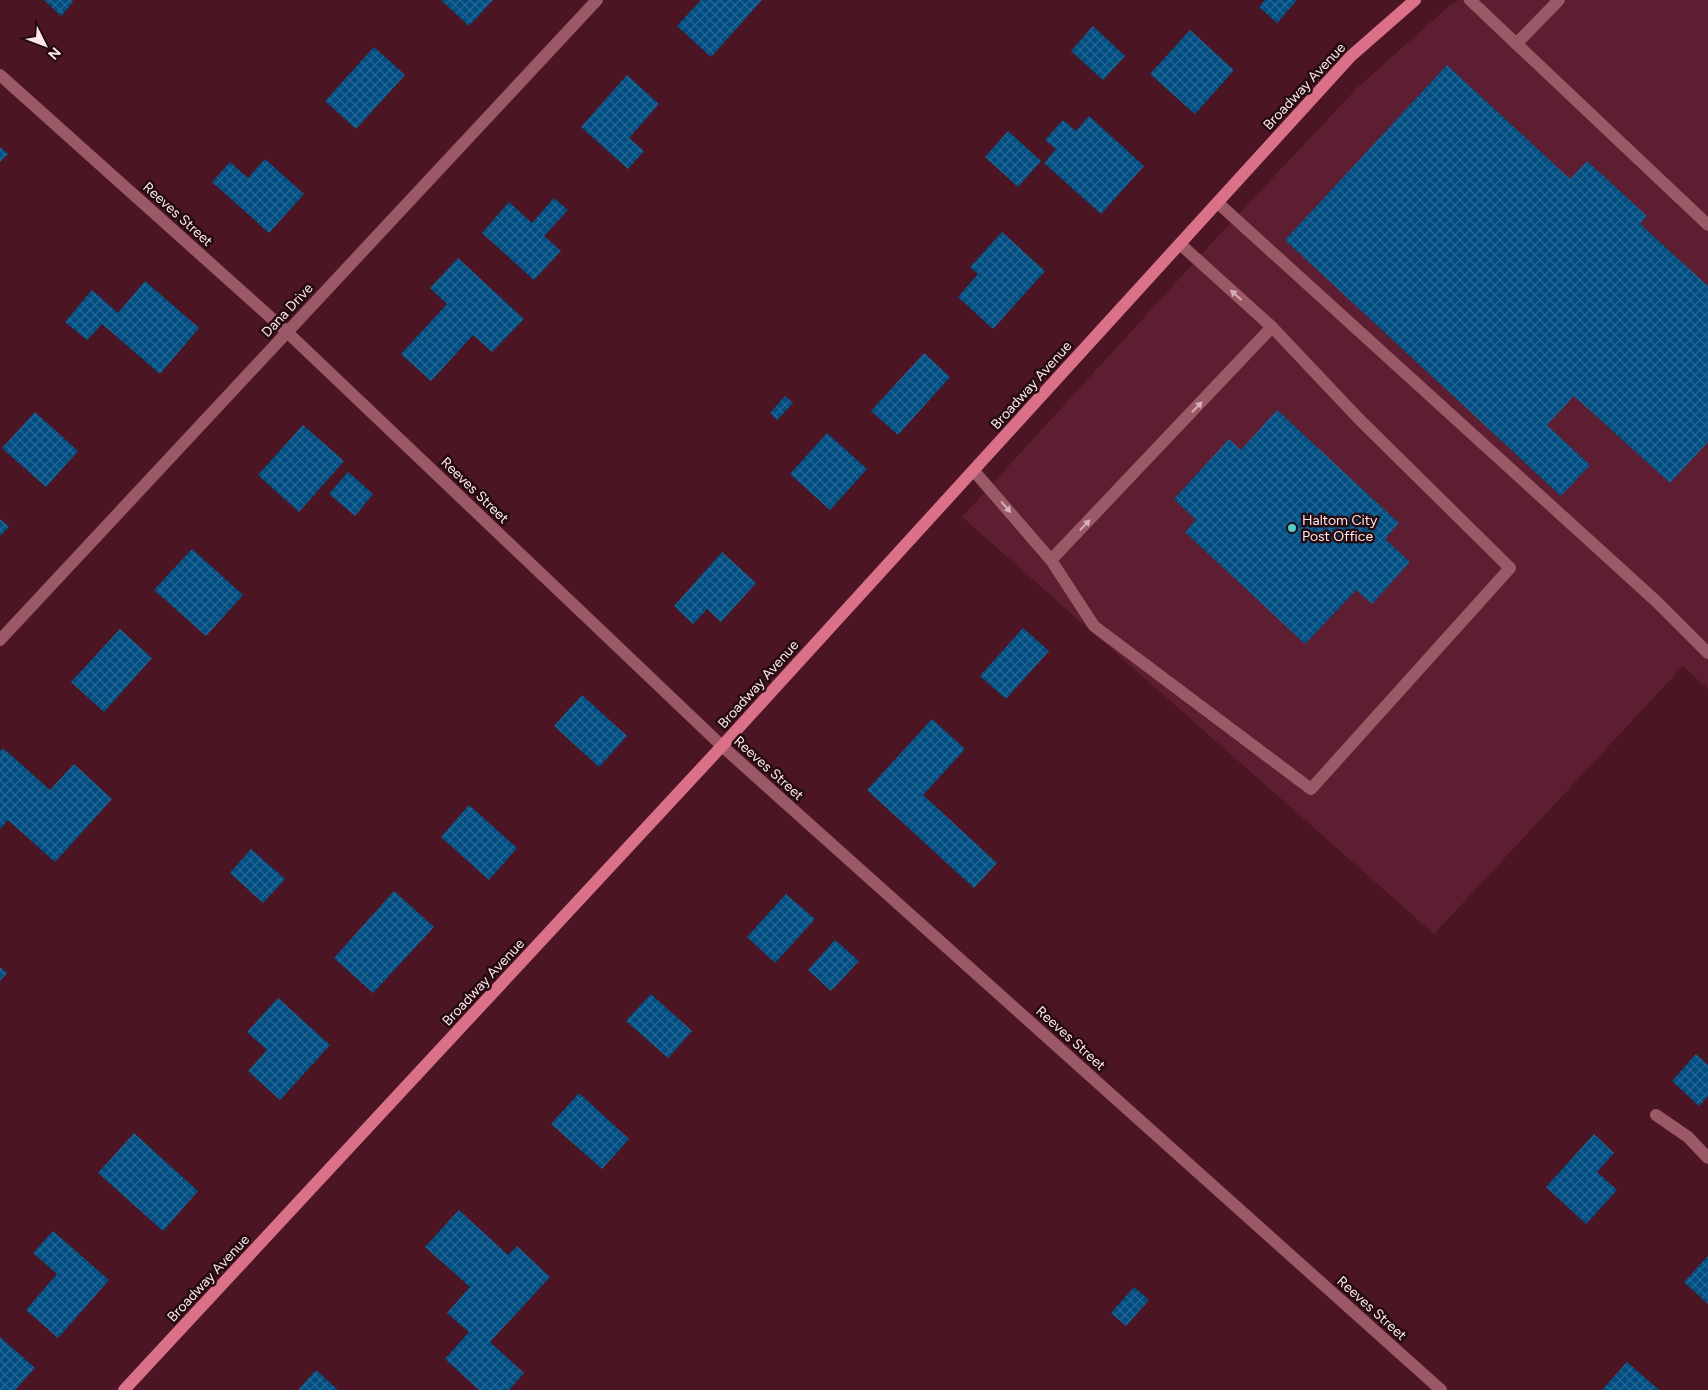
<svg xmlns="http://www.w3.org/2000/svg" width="1708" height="1390" viewBox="0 0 1708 1390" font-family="Figtree,sans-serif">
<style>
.built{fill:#5c1e30}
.building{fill:url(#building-cross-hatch)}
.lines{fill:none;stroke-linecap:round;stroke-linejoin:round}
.lane{stroke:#9b5967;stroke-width:12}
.street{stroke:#9b5967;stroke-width:12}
.secondary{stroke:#da7188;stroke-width:12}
.oneway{fill:#d7afb7}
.poi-dot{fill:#56cec3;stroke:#230b10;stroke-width:2}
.labels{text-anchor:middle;stroke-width:5;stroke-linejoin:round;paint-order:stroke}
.street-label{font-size:14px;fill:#ffe8ec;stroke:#230b10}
.poi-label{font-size:14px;fill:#ffe8ec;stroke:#230b10;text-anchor:start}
</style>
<defs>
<pattern id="building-cross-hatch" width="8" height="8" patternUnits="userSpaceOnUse" patternTransform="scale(1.25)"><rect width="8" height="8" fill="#004e82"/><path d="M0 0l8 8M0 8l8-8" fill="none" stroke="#266894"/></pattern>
</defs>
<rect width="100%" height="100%" fill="#4b1524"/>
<!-- built -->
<polygon class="built" points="1459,0 1708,0 1708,689 1683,666 1434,934 962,517 1220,234 1357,88 1449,6"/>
<!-- building -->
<g class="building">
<polygon points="44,0 71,0 73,2 61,16"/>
<polygon points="441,0 493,0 469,26"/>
<polygon points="701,0 762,0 711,57 677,26"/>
<polygon points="1265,0 1297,0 1277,23 1259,7"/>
<polygon points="1093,26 1125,56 1103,80 1071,51"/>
<polygon points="1190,30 1234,70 1195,114 1150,74"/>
<polygon points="374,47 405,75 356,129 325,101"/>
<polygon points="1447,65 1570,179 1587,161 1647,216 1640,224 1708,286 1708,442 1670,483 1574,396 1547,425 1590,465 1561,496 1285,240"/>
<polygon points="627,75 659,104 629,138 644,151 628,169 581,127"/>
<polygon points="1089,116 1144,166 1101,214 1044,163 1056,149 1045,140 1063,120 1076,131"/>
<polygon points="1008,131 1041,161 1018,187 985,157"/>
<polygon points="0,147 8,154 0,162"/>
<polygon points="265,159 304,194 269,233 212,182 230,162 248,178"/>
<polygon points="554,198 568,210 544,236 561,251 534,280 482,233 509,202 532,223"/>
<polygon points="1002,232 1045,271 993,329 958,297 978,274 970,267"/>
<polygon points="458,258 524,319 492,352 473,335 431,381 401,354 447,304 430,288"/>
<polygon points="145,281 199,328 160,374 102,324 87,340 65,322 92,290 118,313"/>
<polygon points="924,353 950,377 898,435 871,411"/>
<polygon points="785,396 793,403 777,420 770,413"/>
<polygon points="1277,410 1399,523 1385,539 1410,562 1372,604 1356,590 1305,644 1185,532 1196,520 1174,499 1229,439 1241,450"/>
<polygon points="35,412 78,451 46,487 2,448"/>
<polygon points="303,425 344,461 299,512 258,475"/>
<polygon points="827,433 867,469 830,510 790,474"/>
<polygon points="348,472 373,494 355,516 329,494"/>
<polygon points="0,519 9,527 0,536"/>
<polygon points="192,549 243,595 206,636 154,590"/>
<polygon points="722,552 756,583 721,622 707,609 693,624 674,606"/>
<polygon points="1023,628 1049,651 1006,699 980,676"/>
<polygon points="120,629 152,658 104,712 71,682"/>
<polygon points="582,695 627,736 599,767 554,726"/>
<polygon points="932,719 965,749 923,795 997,863 974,888 867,790"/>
<polygon points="3,748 50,790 74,764 112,799 55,862 8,820 0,829 0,752"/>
<polygon points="469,805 517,848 489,880 441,837"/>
<polygon points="251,849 285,879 263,903 230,873"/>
<polygon points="394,891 434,927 373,993 334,958"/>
<polygon points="786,894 815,919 775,963 747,937"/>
<polygon points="835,940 859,961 831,991 808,970"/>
<polygon points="0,967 7,973 0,981"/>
<polygon points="651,994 692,1031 668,1058 626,1021"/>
<polygon points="278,998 330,1045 280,1100 248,1071 267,1050 247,1032"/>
<polygon points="1696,1054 1708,1065 1708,1096 1699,1106 1672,1081"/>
<polygon points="579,1093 629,1139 602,1169 551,1124"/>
<polygon points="134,1133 198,1191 163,1231 98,1173"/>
<polygon points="1594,1134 1614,1153 1597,1172 1617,1190 1586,1224 1546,1187"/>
<polygon points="459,1210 508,1255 517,1246 550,1277 490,1342 524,1373 509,1390 479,1390 445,1359 469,1332 447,1313 470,1287 425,1247"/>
<polygon points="53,1231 109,1280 58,1338 26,1310 57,1274 33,1253"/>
<polygon points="1708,1256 1708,1304 1684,1282"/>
<polygon points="1134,1287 1149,1300 1126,1326 1111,1313"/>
<polygon points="0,1337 35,1368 15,1390 0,1390"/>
<polygon points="1627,1362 1659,1390 1602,1390"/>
<polygon points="316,1370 338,1390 298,1390"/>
</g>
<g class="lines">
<!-- lane -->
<g class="lane">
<polyline points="1470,0 1708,225"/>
<polyline points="1516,44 1559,0"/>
<polyline points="1218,203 1657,602 1708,653"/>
<polyline points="974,471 1051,560 1094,626 1311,789 1510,568 1359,419 1272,327 1180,244"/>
<polyline points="1051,560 1272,327"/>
<polyline points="1656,1115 1688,1137 1708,1158"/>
</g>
<!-- street -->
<g class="street">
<polyline points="0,75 287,332 722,746 1441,1390"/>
<polyline points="0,640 597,0"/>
</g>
<!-- secondary -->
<polyline class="secondary" points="124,1390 722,746 1351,56 1415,0"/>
</g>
<!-- one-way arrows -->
<defs><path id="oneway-solid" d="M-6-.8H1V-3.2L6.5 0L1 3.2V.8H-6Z" transform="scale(1.25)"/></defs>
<g class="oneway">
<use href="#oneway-solid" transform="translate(1236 295) rotate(-138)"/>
<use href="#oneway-solid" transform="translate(1197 407) rotate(-46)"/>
<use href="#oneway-solid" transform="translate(1006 507) rotate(49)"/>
<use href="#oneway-solid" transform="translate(1085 525) rotate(-46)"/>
</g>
<!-- markers -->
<circle class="poi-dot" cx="1292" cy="528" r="5"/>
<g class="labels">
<!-- street labels -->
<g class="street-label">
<text transform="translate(1304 86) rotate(-47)" y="5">Broadway Avenue</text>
<text transform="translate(178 214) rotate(42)" y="5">Reeves Street</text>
<text transform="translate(287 310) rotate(-47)" y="5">Dana Drive</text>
<text transform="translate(1031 385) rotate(-48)" y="5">Broadway Avenue</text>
<text transform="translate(475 490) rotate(44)" y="5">Reeves Street</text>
<text transform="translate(758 684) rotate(-48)" y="5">Broadway Avenue</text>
<text transform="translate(769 768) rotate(42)" y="5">Reeves Street</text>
<text transform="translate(483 982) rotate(-47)" y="5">Broadway Avenue</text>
<text transform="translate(1071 1038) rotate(42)" y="5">Reeves Street</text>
<text transform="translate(208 1278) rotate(-47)" y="5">Broadway Avenue</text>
<text transform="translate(1372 1308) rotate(42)" y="5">Reeves Street</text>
</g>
<!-- poi labels -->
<g class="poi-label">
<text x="1302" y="525">Haltom City<tspan x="1302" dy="16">Post Office</tspan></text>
</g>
</g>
<!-- north arrow -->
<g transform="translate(45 45) rotate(132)" stroke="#230b10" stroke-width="4" paint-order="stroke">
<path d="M0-4L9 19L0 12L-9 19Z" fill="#ffe8ec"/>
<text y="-8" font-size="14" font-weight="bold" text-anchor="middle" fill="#ffe8ec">N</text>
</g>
</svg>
